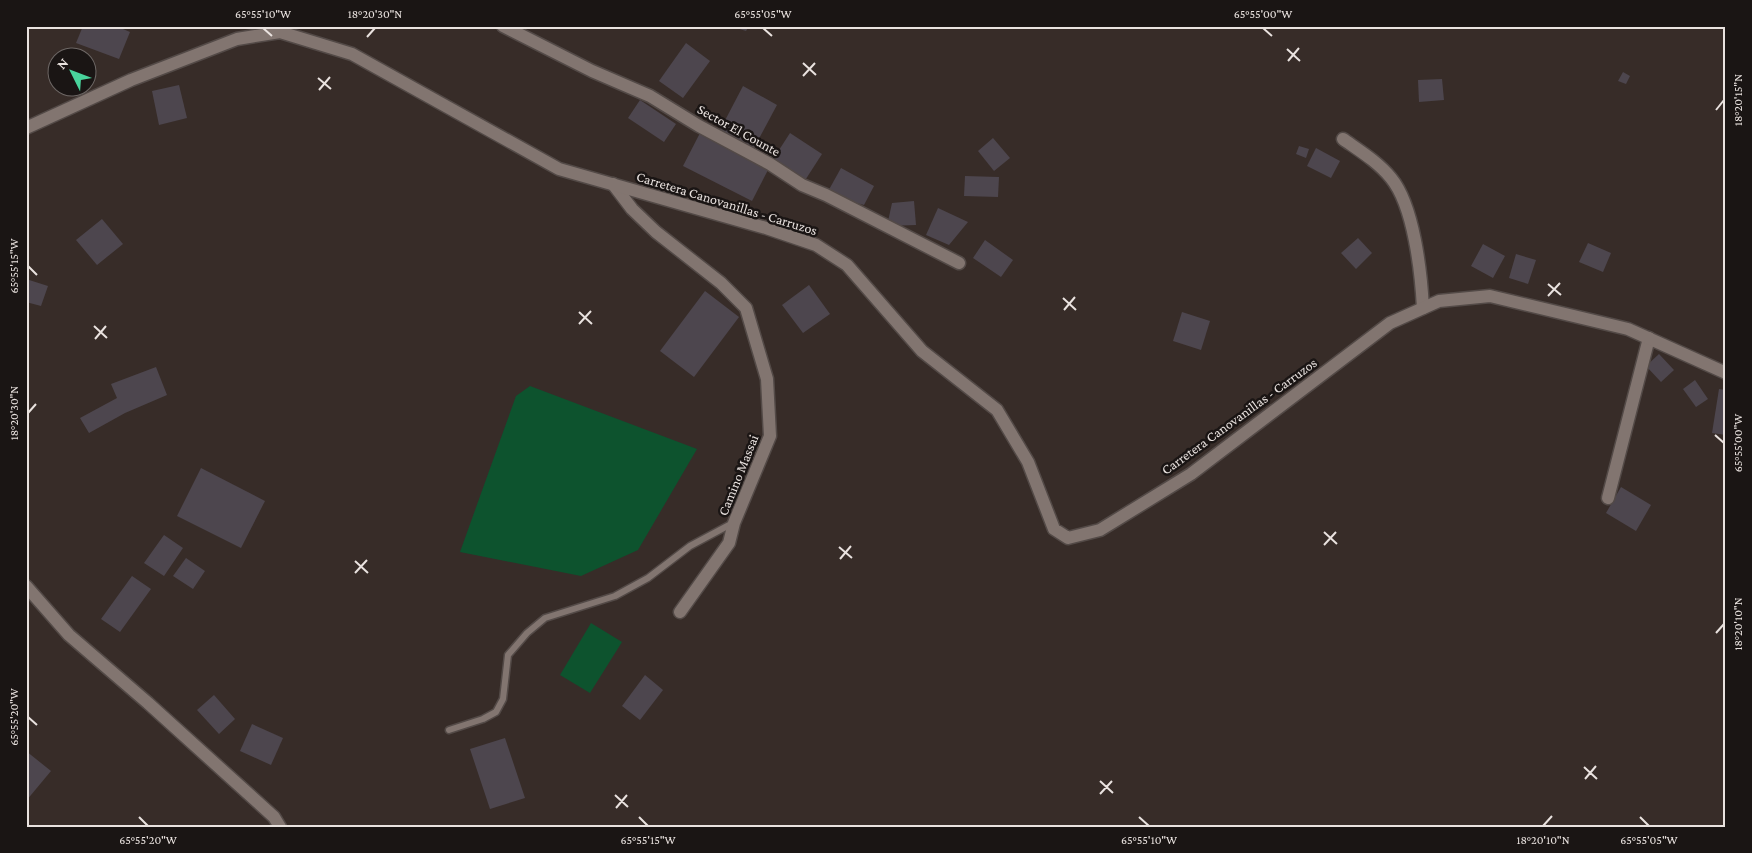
<svg xmlns="http://www.w3.org/2000/svg" width="1752" height="853" viewBox="0 0 1752 853" font-family="'Crimson Pro',serif">
<style>
.green{fill:#0d532e}
.building{fill:#4d464e}
.lines{fill:none;stroke-linecap:round;stroke-linejoin:round}
.lane-casing{stroke:#534a47;stroke-width:9}
.street-casing{stroke:#534a47;stroke-width:15}
.secondary-casing{stroke:#534a47;stroke-width:15}
.lane{stroke:#827570;stroke-width:6}
.street{stroke:#827570;stroke-width:12}
.secondary{stroke:#827570;stroke-width:12}
.ticks{fill:none;stroke:#e9e2df;stroke-width:2}
.labels{text-anchor:middle;stroke-width:5;stroke-linejoin:round;paint-order:stroke}
.street-label{font-size:14px;fill:#e9e2df;stroke:#1a1514}
.neatline{fill:none;stroke:#e9e2df;stroke-width:2}
.ticks-label{font-size:12px;text-anchor:middle;fill:#e9e2df}
</style>
<rect width="100%" height="100%" fill="#372c28"/>
<!-- green -->
<g class="green">
<polygon points="530,386 697,449 638,550 581,576 460,552 516,396"/>
<polygon points="591,623 622,642 590,693 560,675"/>
</g>
<!-- building -->
<g class="building">
<polygon points="83,26 116,26 130,32 119,59 76,43"/>
<polygon points="730,26 749,26 746,31"/>
<polygon points="686,43 710,61 683,98 659,81"/>
<polygon points="1623,72 1630,76 1626,84 1618,81"/>
<polygon points="1442,79 1444,100 1419,102 1418,80"/>
<polygon points="179,85 187,118 159,125 152,91"/>
<polygon points="743,86 777,105 754,148 720,130"/>
<polygon points="640,100 676,124 664,142 628,118"/>
<polygon points="700,133 769,168 752,201 683,166"/>
<polygon points="790,133 822,154 802,185 770,164"/>
<polygon points="993,138 1010,158 994,171 978,151"/>
<polygon points="1299,146 1309,149 1306,158 1296,154"/>
<polygon points="1316,148 1340,161 1331,178 1307,166"/>
<polygon points="841,168 874,186 864,205 826,195"/>
<polygon points="965,176 999,177 998,197 964,196"/>
<polygon points="914,201 916,225 887,226 892,203"/>
<polygon points="938,208 968,222 949,245 926,235"/>
<polygon points="102,219 123,244 97,265 76,240"/>
<polygon points="1358,238 1372,253 1356,269 1341,253"/>
<polygon points="985,240 1013,260 1001,277 973,258"/>
<polygon points="1588,243 1611,253 1603,272 1579,262"/>
<polygon points="1483,244 1505,256 1493,278 1471,266"/>
<polygon points="1516,254 1536,260 1528,284 1509,278"/>
<polygon points="26,279 48,286 41,306 26,302"/>
<polygon points="809,285 830,314 803,333 782,305"/>
<polygon points="705,291 739,317 694,377 660,351"/>
<polygon points="1182,312 1210,321 1201,350 1173,341"/>
<polygon points="1659,354 1674,370 1661,382 1646,366"/>
<polygon points="156,367 167,395 125,413 89,433 80,418 117,398 111,384"/>
<polygon points="1695,380 1708,399 1696,407 1683,389"/>
<polygon points="1719,389 1726,390 1726,435 1712,433"/>
<polygon points="201,468 265,501 241,548 177,516"/>
<polygon points="1621,487 1651,505 1636,531 1606,513"/>
<polygon points="164,535 183,548 164,576 144,563"/>
<polygon points="186,558 205,571 193,589 173,576"/>
<polygon points="132,576 151,589 120,632 101,619"/>
<polygon points="645,675 663,690 640,720 622,706"/>
<polygon points="214,695 235,719 219,734 197,710"/>
<polygon points="252,724 283,738 271,765 240,751"/>
<polygon points="505,738 525,798 490,809 470,749"/>
<polygon points="26,751 51,771 26,801"/>
</g>
<g class="lines">
<!-- lane casing -->
<g class="lane-casing">
<polyline id="lane" points="449,730 483,719 496,712 503,699 508,655 527,633 545,618 615,596 648,578 690,546 733,523"/>
</g>
<!-- street casing -->
<g class="street-casing">
<g id="street">
<polyline points="503,26 592,71 650,96 699,126 770,164 802,185 826,195 959,263"/>
<path d="M1343,139C1360,151 1378,162 1391,178C1414,206 1421,272 1423,308"/>
<polyline points="613,184 632,209 656,232 721,283 746,308 767,379 770,436 734,523 729,543 680,612"/>
<polyline points="1608,498 1649,338"/>
<polyline points="26,586 69,635 148,703 274,817 280,827"/>
</g>
</g>
<!-- secondary casing -->
<g class="secondary-casing">
<polyline id="secondary" points="26,128 131,80 237,39 280,32 352,54 559,169 766,228 816,245 847,265 922,351 997,410 1028,462 1054,529 1068,538 1100,530 1191,474 1390,323 1439,301 1490,296 1628,329 1726,373"/>
</g>
<!-- lane -->
<use href="#lane" class="lane"/>
<!-- street -->
<use href="#street" class="street"/>
<!-- secondary -->
<use href="#secondary" class="secondary"/>
</g>
<!-- ticks -->
<path class="ticks" d="M263,28L272,36M763,28L772,36M1263,28L1272,36M367,37L375,28M1287,49L1300,61M1288,61L1299,48M803,63L816,75M803,76L815,63M318,78L331,89M319,90L330,77M1716,110L1724,100M28,266L37,275M1548,284L1561,295M1548,296L1560,283M1063,298L1076,310M1064,310L1075,297M579,312L592,324M579,324L591,311M94,326L107,338M95,339L106,326M28,413L36,404M1715,435L1724,443M1324,532L1337,544M1324,545L1336,532M839,547L852,558M840,559L851,546M355,561L368,573M355,573L367,560M1716,633L1724,624M28,717L37,725M1584,767L1597,779M1585,779L1596,766M1100,781L1113,793M1100,794L1112,781M615,795L628,807M616,808L627,795M139,817L148,826M639,817L648,826M1139,817L1149,826M1640,817L1649,826M1543,826L1552,816"/>
<g class="labels">
<!-- street labels -->
<g class="street-label">
<text transform="translate(739 130) rotate(29)" y="5">Sector El Counte</text>
<text transform="translate(727 203) rotate(17)" y="5">Carretera Canovanillas - Carruzos</text>
<text transform="translate(1239 416) rotate(-36)" y="5">Carretera Canovanillas - Carruzos</text>
<text transform="translate(738 475) rotate(-68)" y="5">Camino Massai</text>
</g>
</g>
<!-- border -->
<rect width="1752" height="853" fill="none" stroke="#1a1514" stroke-width="55"/>
<!-- north arrow -->
<g transform="translate(72 72) rotate(312)"><circle r="24" fill="#1a1514" stroke="#6d6765"/>
<path d="M0-4L9 19L0 12L-9 19Z" fill="#49d49c"/>
<text y="-8" font-size="14" font-weight="bold" text-anchor="middle" fill="#e9e2df">N</text>
</g>
<rect x="28" y="28" width="1696" height="798" class="neatline"/>
<g class="ticks-label">
<text x="263" y="18">65°55'10"W</text>
<text x="375" y="18">18°20'30"N</text>
<text x="763" y="18">65°55'05"W</text>
<text x="1263" y="18">65°55'00"W</text>
<text transform="translate(1738 100) rotate(-90)" y="4">18°20'15"N</text>
<text transform="translate(14 266) rotate(-90)" y="4">65°55'15"W</text>
<text transform="translate(14 413) rotate(-90)" y="4">18°20'30"N</text>
<text transform="translate(1738 443) rotate(-90)" y="4">65°55'00"W</text>
<text transform="translate(1738 624) rotate(-90)" y="4">18°20'10"N</text>
<text transform="translate(14 717) rotate(-90)" y="4">65°55'20"W</text>
<text x="148" y="844">65°55'20"W</text>
<text x="648" y="844">65°55'15"W</text>
<text x="1149" y="844">65°55'10"W</text>
<text x="1543" y="844">18°20'10"N</text>
<text x="1649" y="844">65°55'05"W</text>
</g>
</svg>
